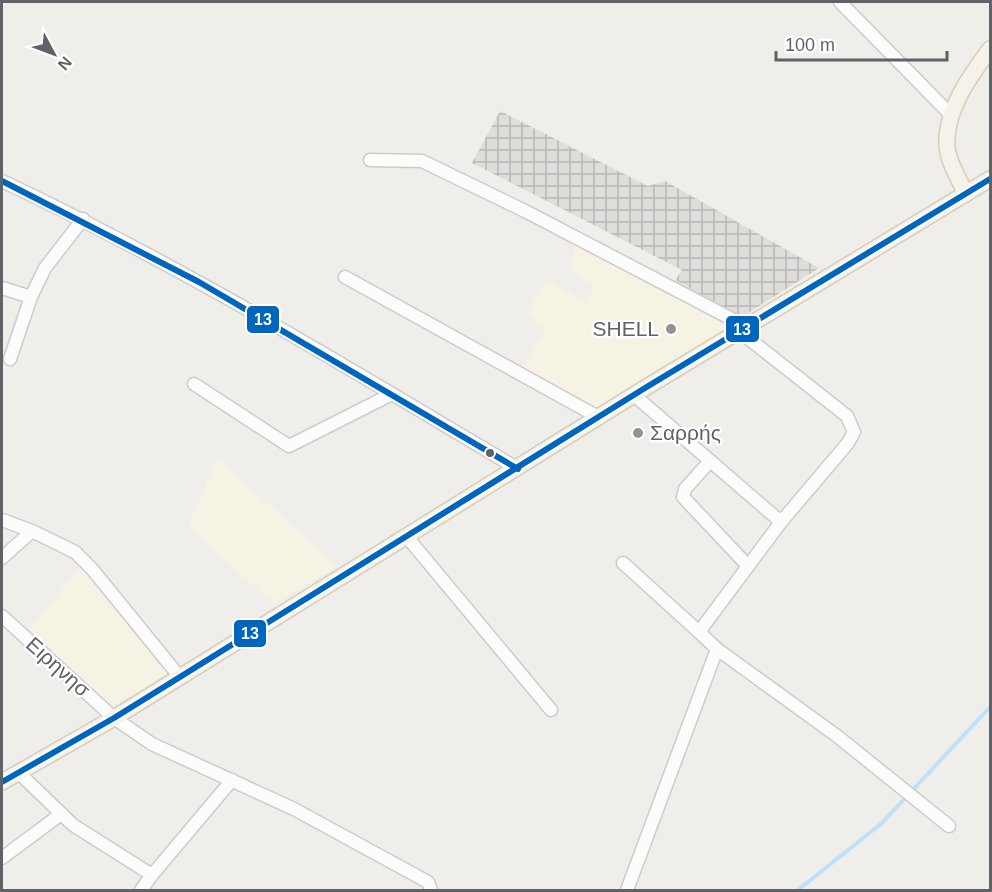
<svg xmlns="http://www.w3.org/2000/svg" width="992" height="892" viewBox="0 0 992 892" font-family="Arial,sans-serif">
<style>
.commercial{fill:#f7f3e4}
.industrial{fill:url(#industrial-grid)}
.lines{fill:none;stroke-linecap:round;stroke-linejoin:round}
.stream{stroke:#bfe0f9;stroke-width:4}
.minor-casing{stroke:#cbcccc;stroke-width:15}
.major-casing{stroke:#d7ceb8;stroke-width:18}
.minor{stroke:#fdfcfc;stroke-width:12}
.major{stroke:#f4f2e9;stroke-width:15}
.bus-1-casing{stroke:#fff;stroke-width:10}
.bus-1{stroke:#0065bd;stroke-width:6}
.poi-dot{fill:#919496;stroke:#fff;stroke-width:2}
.bus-dot{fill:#5f6368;stroke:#fff;stroke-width:2}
.labels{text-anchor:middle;stroke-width:4.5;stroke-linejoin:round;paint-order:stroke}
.poi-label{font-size:21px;fill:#5f6368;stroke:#fff;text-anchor:end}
.street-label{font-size:21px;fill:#5f6368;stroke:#fff}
.line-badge{stroke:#fff;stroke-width:2}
.badge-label{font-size:16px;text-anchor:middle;font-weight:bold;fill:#fff}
</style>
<defs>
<pattern id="industrial-grid" width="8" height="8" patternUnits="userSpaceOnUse" patternTransform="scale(1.5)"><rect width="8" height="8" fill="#dfddda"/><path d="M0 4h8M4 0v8" fill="none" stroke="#b8b7b5"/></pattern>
</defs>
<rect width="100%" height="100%" fill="#efeeea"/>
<!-- commercial -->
<g class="commercial">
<polygon points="576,240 738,328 595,411 521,369 545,333 527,312 547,280 587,304 594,286 571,269"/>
<polygon points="217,458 337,566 274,604 188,527"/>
<polygon points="82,564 174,670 112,706 30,630"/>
</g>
<!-- industrial -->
<polygon class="industrial" points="500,111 648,186 665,181 819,268 742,317 675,280 682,270 472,163"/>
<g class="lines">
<!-- stream -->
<polyline class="stream" points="798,890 882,823 990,707"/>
<!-- minor casing -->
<g class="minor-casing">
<g id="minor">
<polyline points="840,2 952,116"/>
<polyline points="370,160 422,161 527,212 747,327"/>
<path d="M2,181C180,265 349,368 518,469"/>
<polyline points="345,277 600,418"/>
<polyline points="2,288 31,297"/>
<polyline points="10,359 31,297 45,268 83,219"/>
<polyline points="194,384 289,446 392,394"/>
<polyline points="634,395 781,522"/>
<polyline points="710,461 685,489 683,497 748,566"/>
<polyline points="2,520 32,531 75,552 92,569 179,676"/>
<polyline points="407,537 551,710"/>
<polyline points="2,558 32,531"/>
<polyline points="623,563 699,632"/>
<polyline points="2,616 114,718 152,744 294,809 428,882 431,890"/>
<polyline points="717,649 837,736 949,826"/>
<polyline points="18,772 73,825 152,875"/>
<polyline points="2,858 61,814"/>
<polyline points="141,890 152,875 232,780"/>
<polyline points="627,890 717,649 699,632 781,522 848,443 854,432 847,416 739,331"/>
</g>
</g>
<!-- major casing -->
<g class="major-casing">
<g id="major">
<path d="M966,194C959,179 948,162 947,146C945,110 970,76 990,49"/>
<polyline points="2,782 114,718 645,388 990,179"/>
</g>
</g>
<!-- minor -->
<use href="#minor" class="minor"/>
<!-- major -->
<use href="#major" class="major"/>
<!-- bus-1 casing -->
<g class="bus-1-casing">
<g id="bus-1">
<polyline points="2,181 199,282 518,469"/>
<polyline points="2,782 114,718 645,388 990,179"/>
</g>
</g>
<!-- bus-1 -->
<use href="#bus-1" class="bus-1"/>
</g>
<!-- markers -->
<g class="poi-dot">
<circle cx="671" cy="329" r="6"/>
<circle cx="638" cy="433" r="6"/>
</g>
<circle class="bus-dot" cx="490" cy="453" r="5"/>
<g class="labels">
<!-- poi labels -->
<g class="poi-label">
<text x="659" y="336">SHELL</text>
<text x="650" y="440" text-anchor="start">Σαρρής</text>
</g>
<!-- street labels -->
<g class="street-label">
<text transform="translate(58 667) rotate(42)" y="7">Ειρηνησ</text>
</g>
</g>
<g class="line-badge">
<rect x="246" y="305" width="34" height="29" rx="6" fill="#0065bd"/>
<rect x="725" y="315" width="35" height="28" rx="6" fill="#0065bd"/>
<rect x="233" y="619" width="34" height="29" rx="6" fill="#0065bd"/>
</g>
<g class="badge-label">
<text x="263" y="325">13</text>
<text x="742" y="335">13</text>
<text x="250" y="639">13</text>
</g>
<!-- border -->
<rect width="992" height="892" fill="none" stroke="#5f6368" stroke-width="6"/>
<!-- north arrow -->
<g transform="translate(54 54) rotate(131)" stroke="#ffffff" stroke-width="4.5" paint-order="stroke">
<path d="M0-4.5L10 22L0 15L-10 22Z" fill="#5f6368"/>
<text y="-9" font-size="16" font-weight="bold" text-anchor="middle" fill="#5f6368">N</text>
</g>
<!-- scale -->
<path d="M776 51v9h171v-9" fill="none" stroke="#5f6368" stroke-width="3"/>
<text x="785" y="51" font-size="18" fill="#5f6368" stroke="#ffffff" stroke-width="4.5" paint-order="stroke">100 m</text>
</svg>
